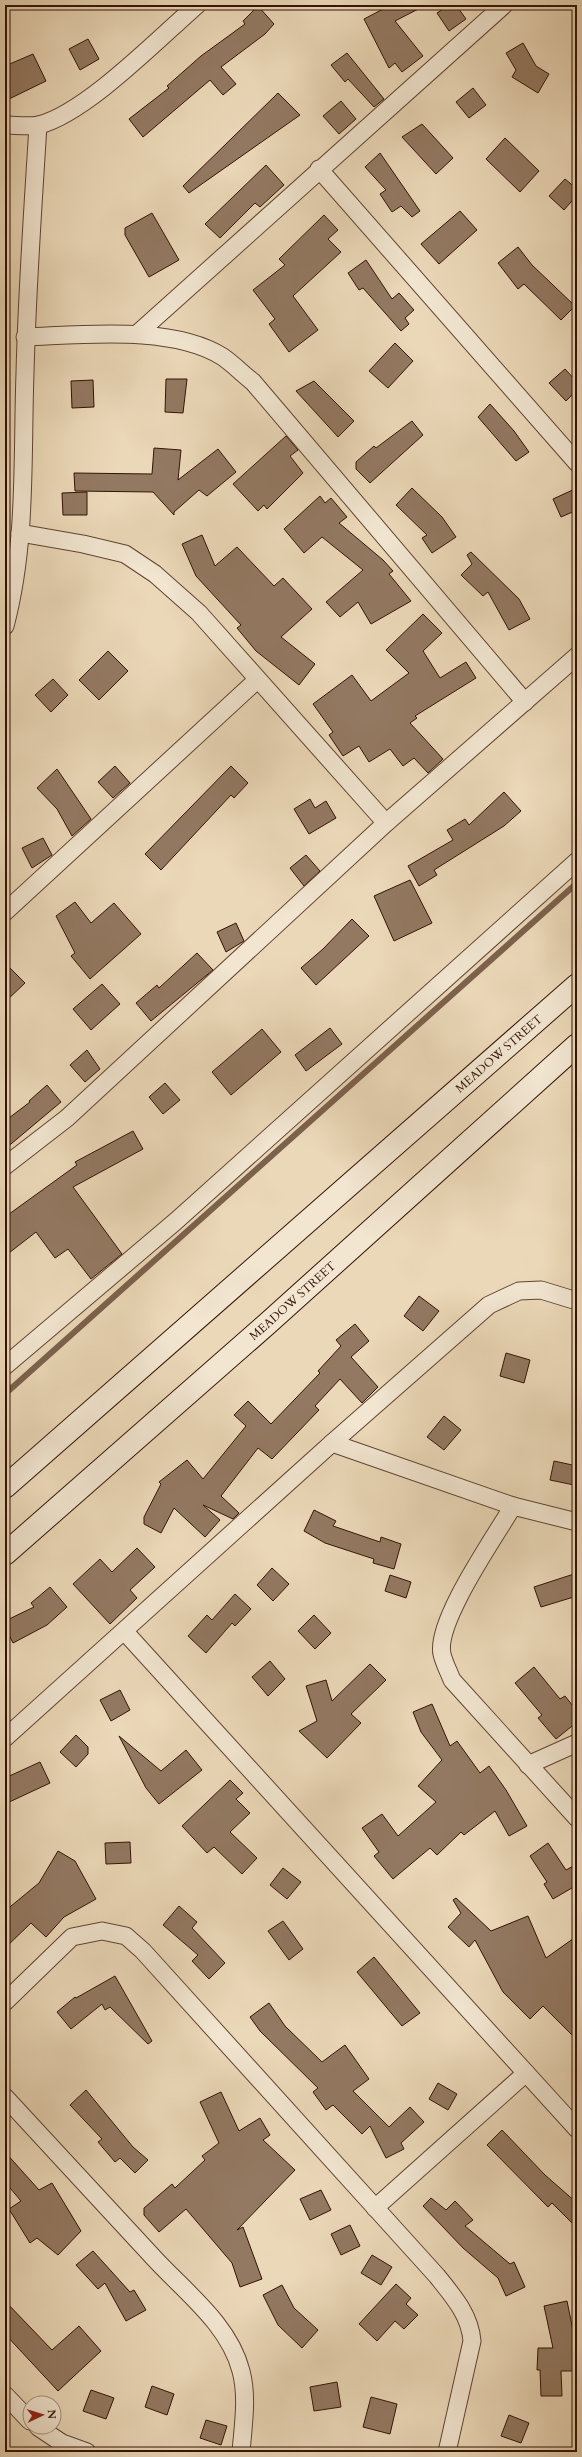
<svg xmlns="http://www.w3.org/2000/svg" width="582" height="2457" viewBox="0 0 582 2457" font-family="Cardo,serif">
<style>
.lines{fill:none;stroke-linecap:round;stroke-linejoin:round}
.stream{stroke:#7c614c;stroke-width:6}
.building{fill:#937962;stroke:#331305}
.street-casing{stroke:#614432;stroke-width:19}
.secondary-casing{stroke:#331305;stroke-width:24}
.street{stroke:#f2e6d1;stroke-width:17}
.secondary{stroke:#f2e6d1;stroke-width:22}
.labels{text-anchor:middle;stroke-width:3.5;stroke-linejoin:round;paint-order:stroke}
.street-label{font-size:12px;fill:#331305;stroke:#f2e6d1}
</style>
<rect width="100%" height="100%" fill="#ebd8b8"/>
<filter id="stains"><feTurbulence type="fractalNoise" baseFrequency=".005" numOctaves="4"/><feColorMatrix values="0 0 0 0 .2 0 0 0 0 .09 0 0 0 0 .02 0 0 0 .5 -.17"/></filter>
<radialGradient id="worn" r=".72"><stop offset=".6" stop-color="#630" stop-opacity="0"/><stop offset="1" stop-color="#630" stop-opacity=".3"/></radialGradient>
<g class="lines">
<!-- stream -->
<polyline class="stream" points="5,1394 577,883"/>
</g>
<!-- building -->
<g class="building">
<polygon points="391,5 426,5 395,21 423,56 402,72 395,63 389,68 364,19"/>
<polygon points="449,5 456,5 466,19 449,31 437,13"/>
<polygon points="258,6 274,24 265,34 221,67 236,84 223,95 210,80 143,137 129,119 169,88 167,86 201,56 245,24 243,21"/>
<polygon points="88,39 99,59 80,70 69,49"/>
<polygon points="523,43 536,66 549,74 538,93 512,77 516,70 506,53"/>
<polygon points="347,53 384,99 374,107 348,79 345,82 331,65"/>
<polygon points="33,54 46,81 9,99 5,89 5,66"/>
<polygon points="473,88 486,105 469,118 456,102"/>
<polygon points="278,93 300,115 189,193 183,186"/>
<polygon points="341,101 356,119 339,134 323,116"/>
<polygon points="422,124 453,158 436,174 402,137"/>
<polygon points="505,138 539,171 520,192 486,159"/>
<polygon points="380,153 420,211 412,217 401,206 392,212 380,194 386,190 365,167"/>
<polygon points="266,165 284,185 260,207 255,203 220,238 205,224"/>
<polygon points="565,179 577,189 577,195 564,210 549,196"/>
<polygon points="460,211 477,230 439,264 421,244"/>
<polygon points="152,213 179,260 149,277 125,235 125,228"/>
<polygon points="324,215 338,230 328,239 341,252 293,296 318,330 289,352 269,324 275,319 253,290 285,265 279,259"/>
<polygon points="518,247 532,265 575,306 561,320 524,284 518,289 498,263"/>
<polygon points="366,260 392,299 399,293 414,310 405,318 409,324 401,331 363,288 359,290 348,273"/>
<polygon points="395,343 413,361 388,388 369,371"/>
<polygon points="565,369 577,382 577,390 566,401 549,383"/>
<polygon points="166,379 187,379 183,413 165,412"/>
<polygon points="93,380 94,407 72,408 71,381"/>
<polygon points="314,381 354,421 338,437 296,391"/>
<polygon points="490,404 514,431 529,452 516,461 478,417"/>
<polygon points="412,421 423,435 370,483 356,469 356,462 374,446 376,448"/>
<polygon points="286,436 298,450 290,456 303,473 267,509 264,505 258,511 233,484"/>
<polygon points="154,448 181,450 178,480 218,449 236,472 207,496 199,490 174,512 174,515 153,492 75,491 74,473 152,474"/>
<polygon points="412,488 442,517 456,537 432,553 422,538 427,535 396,505"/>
<polygon points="577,488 577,510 561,517 553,499"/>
<polygon points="87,492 87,515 63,515 62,493"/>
<polygon points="320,496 325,503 331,498 347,517 339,523 383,560 393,571 389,574 411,601 371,624 358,602 340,617 326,602 363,570 322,537 304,553 284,529"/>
<polygon points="202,535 215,566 237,547 274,586 283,578 312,609 281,637 315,664 299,685 256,651 237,628 241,625 196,576 182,544"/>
<polygon points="471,552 519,599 530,619 509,630 488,592 483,596 461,575 472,564 467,555"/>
<polygon points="423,614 442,633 423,651 440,678 466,662 476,678 415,716 417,718 410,723 443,759 428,773 414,758 403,766 390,749 369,762 359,746 343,756 329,735 333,732 313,704 352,675 371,701 409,673 386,650"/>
<polygon points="108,651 128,671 99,700 79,680"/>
<polygon points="53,679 68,695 51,712 35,695"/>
<polygon points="115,766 130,783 113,798 98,782"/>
<polygon points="231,766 248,783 234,798 231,795 161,870 145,854"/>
<polygon points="57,769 91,819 72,836 57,809 37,788"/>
<polygon points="504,792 521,811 504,826 434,870 437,875 419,886 408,866 453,840 447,830 465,819 469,825"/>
<polygon points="310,799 315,808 326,801 336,818 309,834 294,809"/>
<polygon points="43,838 52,855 32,868 22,848"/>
<polygon points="306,855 320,871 304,886 290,868"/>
<polygon points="410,880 432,923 394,941 374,896"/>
<polygon points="75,902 91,923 114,903 141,934 90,979 71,956 75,953 56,916"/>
<polygon points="352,919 369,936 316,985 301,968 323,949"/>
<polygon points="236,923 244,941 226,952 217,932"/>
<polygon points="197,953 213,970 151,1021 136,1003 157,985 159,988"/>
<polygon points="5,963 25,983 5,1002"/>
<polygon points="102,984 120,1004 91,1030 73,1009"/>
<polygon points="330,1028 342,1044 306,1071 295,1055"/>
<polygon points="262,1029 281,1052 231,1095 212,1072"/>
<polygon points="87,1050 100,1069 85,1082 70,1065"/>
<polygon points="165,1083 180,1100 163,1114 149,1097"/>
<polygon points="47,1085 61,1102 5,1149 5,1121 30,1102 29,1101"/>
<polygon points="133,1131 143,1149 73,1187 122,1254 91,1279 68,1249 55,1258 36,1232 5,1256 5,1217 77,1165 75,1162"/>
<polygon points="419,1296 439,1311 423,1331 404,1316"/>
<polygon points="355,1324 369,1341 351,1357 378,1387 362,1403 340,1379 315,1406 319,1410 272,1459 258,1448 221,1496 239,1513 233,1519 203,1505 220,1520 205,1537 174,1508 161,1533 144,1524 144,1517 161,1484 159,1482 187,1460 203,1479 246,1426 234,1415 248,1401 271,1424 320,1373 318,1371 341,1346 336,1340"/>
<polygon points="506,1353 530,1360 524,1383 500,1376"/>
<polygon points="444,1416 461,1430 444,1450 427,1437"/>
<polygon points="554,1461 577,1466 574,1485 550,1480"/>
<polygon points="314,1510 336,1521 333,1526 380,1542 381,1537 401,1544 394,1569 373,1563 374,1559 325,1543 304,1531"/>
<polygon points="137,1548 155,1567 130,1590 137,1598 110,1624 73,1584 100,1559 112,1572"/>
<polygon points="272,1568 289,1584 273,1601 257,1585"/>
<polygon points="577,1573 577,1596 541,1607 534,1587"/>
<polygon points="390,1575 411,1582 406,1598 385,1591"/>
<polygon points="50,1587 67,1607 47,1625 13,1643 5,1627 5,1621 34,1607 31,1603"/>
<polygon points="235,1594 251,1609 235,1626 232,1623 206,1653 188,1636 207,1615 212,1620"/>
<polygon points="314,1615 331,1633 315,1649 298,1631"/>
<polygon points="270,1661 285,1679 268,1696 252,1677"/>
<polygon points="370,1664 386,1680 351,1714 361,1723 327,1758 299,1731 317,1721 306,1686 326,1680 332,1701"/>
<polygon points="534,1667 560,1699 565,1696 577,1711 577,1722 556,1739 538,1718 542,1715 515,1683"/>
<polygon points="120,1690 130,1710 111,1721 100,1700"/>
<polygon points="432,1704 450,1746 457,1741 480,1773 489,1766 506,1790 527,1826 509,1836 495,1811 464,1835 461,1832 437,1855 430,1848 393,1879 374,1856 379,1852 362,1828 382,1814 398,1836 436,1802 418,1786 442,1760 421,1732 413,1712"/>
<polygon points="76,1735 88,1747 88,1754 76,1767 60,1752"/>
<polygon points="119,1736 161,1771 186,1750 202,1770 159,1804 146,1788"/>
<polygon points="40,1762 50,1783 5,1804 5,1778"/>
<polygon points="230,1780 243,1793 236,1799 250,1813 230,1832 257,1858 242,1874 214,1847 207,1853 182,1826"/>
<polygon points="130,1842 131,1863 106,1864 105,1843"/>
<polygon points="548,1843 566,1870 577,1864 577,1885 553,1899 544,1884 547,1882 530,1856"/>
<polygon points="58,1851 75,1861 96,1899 64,1917 46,1937 31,1923 5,1948 5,1911 39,1883"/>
<polygon points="283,1868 301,1882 287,1899 270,1885"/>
<polygon points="456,1898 491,1931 528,1916 546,1958 577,1936 577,2040 543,2006 530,2019 503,1992 475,1940 469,1947 448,1927 461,1913 453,1900"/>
<polygon points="179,1906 197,1922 192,1928 225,1963 209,1979 192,1961 198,1955 163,1925"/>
<polygon points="283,1921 303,1949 289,1960 268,1931"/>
<polygon points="374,1957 420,2013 402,2026 357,1972"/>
<polygon points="115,1976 152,2041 148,2044 110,2007 105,2010 102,2004 71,2029 57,2012 75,1997 76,1998"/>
<polygon points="269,2003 285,2026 322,2062 345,2045 369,2079 353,2091 389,2127 410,2107 424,2122 401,2143 404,2149 386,2158 370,2126 362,2134 333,2105 326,2110 313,2092 318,2088 260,2031 250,2017"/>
<polygon points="438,2083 457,2094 448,2110 429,2099"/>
<polygon points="86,2090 133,2147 148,2160 135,2173 120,2158 115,2162 98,2142 102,2139 70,2105"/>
<polygon points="221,2092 239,2131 260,2118 270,2135 263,2140 295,2170 237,2230 243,2227 262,2279 240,2287 232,2263 186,2209 159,2232 144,2215 144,2208 172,2184 175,2188 205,2160 202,2156 219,2143 200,2102"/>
<polygon points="502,2130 545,2175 577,2203 577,2228 552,2203 548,2207 487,2145"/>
<polygon points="5,2152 39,2190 52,2183 81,2231 58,2255 37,2238 30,2243 9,2209 21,2201 5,2182"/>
<polygon points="321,2190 331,2210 310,2220 300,2199"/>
<polygon points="431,2198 446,2210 455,2201 473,2220 465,2226 510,2264 514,2262 525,2287 506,2296 498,2278 463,2248 423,2206"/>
<polygon points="350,2225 360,2246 341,2255 331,2234"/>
<polygon points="93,2251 130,2292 134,2290 146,2310 126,2321 105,2283 98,2289 76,2265"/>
<polygon points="372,2255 392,2267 381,2285 361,2273"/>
<polygon points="396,2284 411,2298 406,2304 418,2315 404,2329 395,2321 377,2341 359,2324"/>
<polygon points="282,2285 294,2308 318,2330 302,2348 278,2325 263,2295"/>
<polygon points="5,2301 52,2350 79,2326 101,2351 58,2391 5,2334"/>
<polygon points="567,2301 577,2350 577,2371 561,2371 562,2396 541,2396 540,2370 537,2370 538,2348 553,2348 544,2306"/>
<polygon points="337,2382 341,2407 314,2411 310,2387"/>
<polygon points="152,2386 174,2394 167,2415 145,2407"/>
<polygon points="91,2390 114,2398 106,2419 83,2411"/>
<polygon points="371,2397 397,2404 390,2434 363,2427"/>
<polygon points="509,2415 529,2423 521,2443 501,2436"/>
<polygon points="206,2420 227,2426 221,2445 200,2438"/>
</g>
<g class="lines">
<!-- street casing -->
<g class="street-casing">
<g id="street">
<path d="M5,125C15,125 29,127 39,125C86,113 158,39 197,5"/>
<polyline points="319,169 577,463"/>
<polyline points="137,334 504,5"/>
<path d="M25,337C83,335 173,325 223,357C233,364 243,374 253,382L525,702"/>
<polyline points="20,533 83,544 125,554 155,574 199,613 386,823"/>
<path d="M5,626C27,544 22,457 25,373C27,290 33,207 38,125"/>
<polyline points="5,912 257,680"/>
<polyline points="5,1166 67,1118 386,823 577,656"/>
<polyline points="5,1366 176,1221 577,861"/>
<polyline points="332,1443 513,1506 577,1522"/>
<path d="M513,1506C495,1537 435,1622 442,1654C444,1663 449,1672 452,1680L577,1818"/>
<polyline points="125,1632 577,2129"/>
<polyline points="5,1738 332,1443 489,1305 519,1291 541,1290 577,1301"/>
<polyline points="528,1765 577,1743"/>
<path d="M5,2002L72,1937L102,1931L126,1936L143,1951L437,2276C453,2296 470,2315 472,2341L447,2452"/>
<path d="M5,2097C54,2150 104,2204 153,2257C184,2291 229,2324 241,2371C248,2397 243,2426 241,2452"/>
<polyline points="375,2208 526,2073"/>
<polyline points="5,2395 30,2421"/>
<polyline points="38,2427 62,2443 87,2452"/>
</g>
</g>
<!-- secondary casing -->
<g class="secondary-casing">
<g id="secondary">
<path id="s1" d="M5,1487L577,985"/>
<path id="s2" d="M5,1554L267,1324L577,1045"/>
</g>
</g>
<!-- street -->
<use href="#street" class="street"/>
<!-- secondary -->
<use href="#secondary" class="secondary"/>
</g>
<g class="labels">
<!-- street labels -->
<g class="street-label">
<text dy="4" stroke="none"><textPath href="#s1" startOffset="657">MEADOW STREET</textPath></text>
<text dy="4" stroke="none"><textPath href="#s2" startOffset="383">MEADOW STREET</textPath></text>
</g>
</g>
<!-- margin -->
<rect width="582" height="2457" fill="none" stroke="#ebd8b8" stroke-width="20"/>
<rect x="6" y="6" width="570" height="2445" fill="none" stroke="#331305" stroke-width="2"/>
<rect x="10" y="10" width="562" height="2437" fill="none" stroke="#331305"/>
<!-- north arrow -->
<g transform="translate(42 2415) rotate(86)"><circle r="19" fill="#f2e6d1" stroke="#a6927f"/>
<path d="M0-3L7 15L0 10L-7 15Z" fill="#8f2418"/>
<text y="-6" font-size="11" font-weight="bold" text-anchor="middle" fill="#331305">N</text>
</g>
<rect width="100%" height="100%" filter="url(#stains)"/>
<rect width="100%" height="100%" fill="url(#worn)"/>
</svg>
